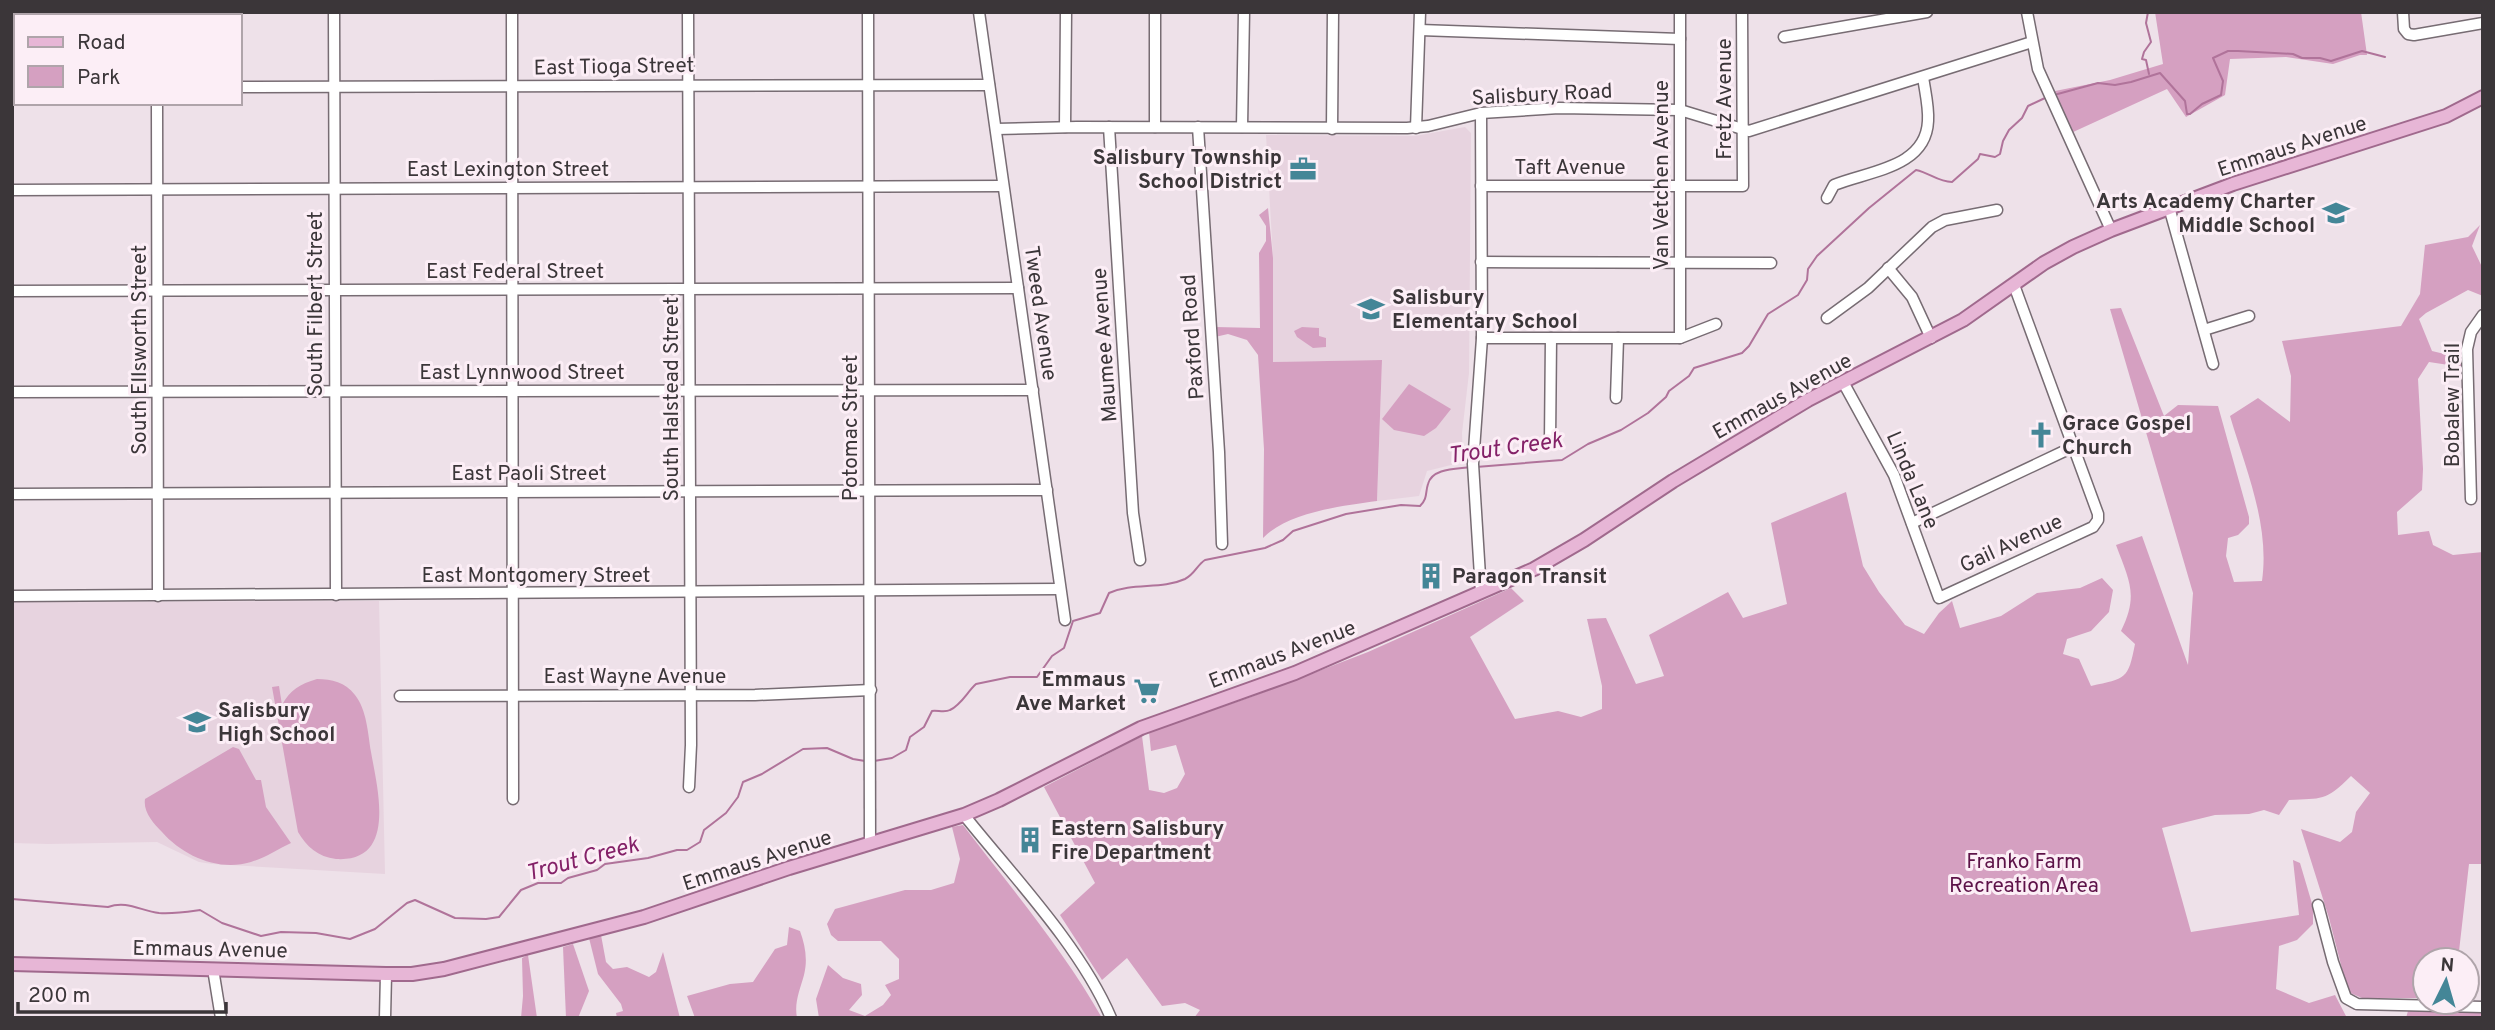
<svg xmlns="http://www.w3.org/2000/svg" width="2495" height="1030" viewBox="0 0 2495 1030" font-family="Overpass,sans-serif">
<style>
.built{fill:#e7d3df}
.green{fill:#d5a0c1}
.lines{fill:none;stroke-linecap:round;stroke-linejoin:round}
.stream{stroke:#b0739a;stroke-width:2}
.minor-casing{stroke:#776c73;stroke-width:13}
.major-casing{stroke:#a0698d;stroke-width:16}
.minor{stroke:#fff;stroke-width:10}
.major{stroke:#e7b6d6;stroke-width:12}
.labels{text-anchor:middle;stroke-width:6;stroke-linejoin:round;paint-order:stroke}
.street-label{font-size:21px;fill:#3b3639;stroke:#fceef6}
.poi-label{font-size:21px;font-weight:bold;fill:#3b3639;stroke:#fceef6;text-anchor:start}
.park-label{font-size:21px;fill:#5d1248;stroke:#fceef6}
.water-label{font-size:23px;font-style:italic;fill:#842168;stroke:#fceef6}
</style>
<rect width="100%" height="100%" fill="#eee1e9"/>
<!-- built -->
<g class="built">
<polygon points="1465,127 1471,133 1469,373 1462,433 1463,462 1427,471 1419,496 1377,501 1382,360 1273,362 1273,258 1266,135 1415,136"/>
<polygon points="379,601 385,874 212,864 199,862 157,842 48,844 12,843 12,602"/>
</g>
<!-- green -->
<g class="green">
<polygon points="2155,12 2361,12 2367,55 2360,55 2333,64 2286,57 2230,59 2225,95 2186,117 2167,89 2071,133 2050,92 2110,80 2163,64"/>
<path d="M1268,208L1273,258V362L1382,360L1377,501C1342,506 1288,512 1263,538L1264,449L1258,355L1247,340L1228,334L1215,337V327L1260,328L1259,253L1266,241V226L1259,215Z"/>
<path d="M2480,225L2472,246L2483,269V296L2468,290L2426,313L2419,319L2432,351L2461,358L2462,367L2429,362L2418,379L2423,469L2422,490L2397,512L2398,535L2429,531L2433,545L2453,555L2483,552V864H2469L2458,960H2425V998H2362L2348,992L2329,918L2301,829L2340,842L2352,832L2356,812L2370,793L2351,776C2325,802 2322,798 2289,800L2279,815L2264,810L2249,814L2215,815L2162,828L2191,932L2299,915L2293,860L2300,863L2313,907V924L2297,940L2279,946L2276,989L2309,1003L2335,995L2347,1018H1194L1200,1010L1185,1003L1162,1006L1127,958L1102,980L1060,915L1095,883L1044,787L1142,736L1149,790L1164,793L1177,788L1185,774L1176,745L1151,751L1149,732L1251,697L1368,652L1511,588L1524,601L1470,637L1515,719L1558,711L1581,717L1602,709V686L1587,619L1606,618L1636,684L1664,676L1649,635L1728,592L1743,618L1787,604L1771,523L1846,492L1863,566L1879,592L1905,625L1924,634L1939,613L1952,601L1960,628L2001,616L2037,593L2080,588L2102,578L2113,590L2109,612L2091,631L2067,639L2063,654L2079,659L2091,686C2126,678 2128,680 2135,644L2121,631C2139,595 2129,580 2116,545L2142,536L2188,665L2193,593L2110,309L2121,308L2164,416L2178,405L2218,406L2249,517V524L2238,535L2228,538L2226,556L2234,582L2262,581C2270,525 2246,470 2230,416L2258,398L2290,422L2291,376L2282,341L2401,326L2420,294L2425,245L2468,237Z"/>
<polygon points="1302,327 1319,328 1319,336 1326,338 1326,347 1313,348 1297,337 1294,331"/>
<polygon points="1409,384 1451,409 1436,428 1424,436 1394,430 1382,419"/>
<path d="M317,679C332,679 345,682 355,695C367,710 368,734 371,752C377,787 398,863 336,859C318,857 306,846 298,832L272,687L279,686L282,705C290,690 300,684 317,679Z"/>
<path d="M233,747L239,749L256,780H261L266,807L291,843C278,849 265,858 251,862C219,872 183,856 162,832C153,823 143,812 145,799Z"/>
<path d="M963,825C1011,888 1063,949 1102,1018H819L816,999L828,965L843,978L861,984L862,995L849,1010L865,1016L883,1005L891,995L885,985L899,979V959L881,941H838L831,935L827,924L835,909L905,890H931L954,883L960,859L952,827Z"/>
<path d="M789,927L800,931C805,945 808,959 804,975C800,990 794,1002 797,1018H695L687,996L730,984L753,982L775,949L787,945Z"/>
<polygon points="601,935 606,962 613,969 627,967 649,977 656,972 663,952 680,1018 617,1018 616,1013 623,1011 621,1004 598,974 589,938"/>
<polygon points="573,944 589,991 578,1018 566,1018 563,947"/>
<polygon points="528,955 537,1018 521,1018 523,996 522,958"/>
<polygon points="2408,1011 2483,1011 2483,1017 2406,1018"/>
</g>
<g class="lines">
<!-- stream -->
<g class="stream">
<polyline points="2148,12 2146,23 2151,42 2144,52 2142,59 2146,60 2149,74"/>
<polyline points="2054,95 2098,83 2115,85 2131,82 2160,73 2185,101 2187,114 2190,114 2202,104 2221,95 2223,81 2213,58 2228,51 2238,51 2293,54 2302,58 2320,58 2331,61 2362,51 2385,57"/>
<path d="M1476,467L1562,460L1588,444L1621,430L1648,413L1666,397L1669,391L1689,376L1694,368L1742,353L1749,346L1768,314L1798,295L1807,280L1808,269L1817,256L1869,208L1916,170C1930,173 1938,182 1952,182L1978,159L1980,154L1995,157L2000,154L2003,141L2009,130L2022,118L2028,106L2045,98"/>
<path d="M874,761L892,758L906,750L910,737L924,727L932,711C937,710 945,713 950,710C962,704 967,692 976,684L1010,677H1037L1052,656L1064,648L1073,621L1100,613L1109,593C1133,582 1161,590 1185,579C1195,574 1197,565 1205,560L1265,548L1283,540L1293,531L1346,514L1401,505L1420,506C1428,498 1425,493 1428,484C1432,468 1457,469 1470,467"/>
<path d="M12,899L108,907C127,900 141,911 159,913C174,914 186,912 200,910L222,923L261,936L281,932L316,933L350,939L375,929L407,903L415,900L455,918L486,919L499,917L521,890L538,883H561L568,878L597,870L605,864L648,858L677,850H687L700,842L704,830L726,813L738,797L743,782L762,774L803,749L827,748L853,759L865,761"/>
</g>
<!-- minor casing -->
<g class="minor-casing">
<g id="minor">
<polyline points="156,12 156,16"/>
<polyline points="334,12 336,595"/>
<polyline points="512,12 513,799"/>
<polyline points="688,12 691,745 689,787"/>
<polyline points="868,12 870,844"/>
<polyline points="979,12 1065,620"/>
<polyline points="2027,12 2038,69 2111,230"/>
<polyline points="2403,12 2404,29 2408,34 2414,35 2483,23"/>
<polyline points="1420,30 1680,39"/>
<polyline points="1784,37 1927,12"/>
<polyline points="240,87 989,85"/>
<polyline points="12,89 16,89"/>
<polyline points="157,103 158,596"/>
<polyline points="1065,127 1066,12"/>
<polyline points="1109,127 1133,513 1140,560"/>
<polyline points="1155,127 1155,12"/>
<polyline points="1198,127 1219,452 1222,544"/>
<polyline points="1242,127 1244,12"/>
<polyline points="1416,128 1420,12"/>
<polyline points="996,129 1077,127 1407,128 1428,126 1481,113 1559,108 1680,110 1749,131 2032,42"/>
<polyline points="1332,129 1333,12"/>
<polyline points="1481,186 1743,186 1742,12"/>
<polyline points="12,190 1003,186"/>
<path d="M1827,198L1834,185C1868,171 1926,168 1928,121C1929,107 1925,91 1923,77"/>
<polyline points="2169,207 2213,364"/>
<polyline points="1481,262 1771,263"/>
<polyline points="1888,268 1912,297 1931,338"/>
<polyline points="12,291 1018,288"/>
<polyline points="1827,318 1868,288 1932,227 1945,220 1997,210"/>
<polyline points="2204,330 2249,316"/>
<polyline points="1482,338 1680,338 1716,324"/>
<polyline points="1680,338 1680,12"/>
<polyline points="1843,382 1894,475 1939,598 2093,527 2098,520 2098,514 2014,285"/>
<polyline points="12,392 1033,390"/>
<polyline points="1616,398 1618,338"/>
<polyline points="1550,441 1551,338"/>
<polyline points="12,494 1047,490"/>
<polyline points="2471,499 2467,349 2471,332 2483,315"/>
<polyline points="1912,523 2073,447"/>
<polyline points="1481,592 1473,464 1482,338 1481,113"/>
<polyline points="12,596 1060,589"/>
<polyline points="400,696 755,695 871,690"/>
<path d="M964,815C1012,875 1081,947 1111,1018"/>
<polyline points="2318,905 2333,962 2346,998 2357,1004 2483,1007"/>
<polyline points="213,969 221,1018"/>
<polyline points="385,1018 386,974"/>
</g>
</g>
<!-- major casing -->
<g class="major-casing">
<polyline id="major" points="12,964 386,974 412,974 444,969 644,917 789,868 964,815 999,800 1141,728 1295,673 1534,569 1584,540 1673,481 1808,400 1963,320 2044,263 2073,247 2111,230 2233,184 2446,116 2483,97"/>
</g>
<!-- minor -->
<use href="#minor" class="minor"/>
<!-- major -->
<use href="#major" class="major"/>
</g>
<!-- icons -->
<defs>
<g id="office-bare" transform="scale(2.1)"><path d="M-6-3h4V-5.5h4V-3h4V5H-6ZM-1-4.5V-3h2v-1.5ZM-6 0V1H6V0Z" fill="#448697" stroke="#fceef6" stroke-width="2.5" paint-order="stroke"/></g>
<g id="school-bare" transform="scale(2.1)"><path d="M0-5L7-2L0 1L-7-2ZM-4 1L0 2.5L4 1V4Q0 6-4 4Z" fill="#448697" stroke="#fceef6" stroke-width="2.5" paint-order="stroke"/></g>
<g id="church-bare" transform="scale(2.1)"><path d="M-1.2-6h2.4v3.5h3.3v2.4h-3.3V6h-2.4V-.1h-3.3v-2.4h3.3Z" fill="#448697" stroke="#fceef6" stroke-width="2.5" paint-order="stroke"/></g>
<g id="building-bare" transform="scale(2.1)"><path d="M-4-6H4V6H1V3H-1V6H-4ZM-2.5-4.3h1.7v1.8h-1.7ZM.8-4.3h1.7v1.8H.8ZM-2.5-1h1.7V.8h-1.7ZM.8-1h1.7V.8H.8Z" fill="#448697" stroke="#fceef6" stroke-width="2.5" paint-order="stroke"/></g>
<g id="supermarket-bare" transform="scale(2.1)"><path d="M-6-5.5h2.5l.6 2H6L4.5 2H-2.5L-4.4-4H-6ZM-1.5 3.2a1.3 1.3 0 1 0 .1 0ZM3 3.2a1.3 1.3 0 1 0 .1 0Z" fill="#448697" stroke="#fceef6" stroke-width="2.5" paint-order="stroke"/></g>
</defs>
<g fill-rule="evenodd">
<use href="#office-bare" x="1303" y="169"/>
<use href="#school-bare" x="2336" y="213"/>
<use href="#school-bare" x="1371" y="309"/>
<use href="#church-bare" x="2041" y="435"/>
<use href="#building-bare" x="1431" y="576"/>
<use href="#supermarket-bare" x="1147" y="691"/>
<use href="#school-bare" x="197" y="722"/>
<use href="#building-bare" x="1030" y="840"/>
</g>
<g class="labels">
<!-- street labels -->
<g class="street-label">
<text transform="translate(614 66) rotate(-1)" y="7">East Tioga Street</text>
<text transform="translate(1542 94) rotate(-3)" y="7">Salisbury Road</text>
<text transform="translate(1724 99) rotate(-90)" y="7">Fretz Avenue</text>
<text transform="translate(2292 146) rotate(-18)" y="7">Emmaus Avenue</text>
<text x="1570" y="174">Taft Avenue</text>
<text x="508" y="176">East Lexington Street</text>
<text transform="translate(1661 175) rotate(-90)" y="7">Van Vetchen Avenue</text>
<text x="515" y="278">East Federal Street</text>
<text transform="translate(315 304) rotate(-90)" y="7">South Filbert Street</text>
<text transform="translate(1041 313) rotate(82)" y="7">Tweed Avenue</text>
<text transform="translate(1192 337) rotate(-94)" y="7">Paxford Road</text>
<text transform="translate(1104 345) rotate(-94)" y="7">Maumee Avenue</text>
<text transform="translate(139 350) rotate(-90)" y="7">South Ellsworth Street</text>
<text x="522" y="379">East Lynnwood Street</text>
<text transform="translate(1782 396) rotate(-29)" y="7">Emmaus Avenue</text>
<text transform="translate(671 399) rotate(-90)" y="7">South Halstead Street</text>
<text transform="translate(2452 405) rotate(-90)" y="7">Bobalew Trail</text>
<text transform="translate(850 428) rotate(-90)" y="7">Potomac Street</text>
<text x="529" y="480">East Paoli Street</text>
<text transform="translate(1913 480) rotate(67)" y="7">Linda Lane</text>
<text transform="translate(2011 543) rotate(-25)" y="7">Gail Avenue</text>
<text x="536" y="582">East Montgomery Street</text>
<text transform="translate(1282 654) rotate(-21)" y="7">Emmaus Avenue</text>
<text x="635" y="683">East Wayne Avenue</text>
<text transform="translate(757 860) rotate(-18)" y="7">Emmaus Avenue</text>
<text transform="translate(210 949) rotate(1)" y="7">Emmaus Avenue</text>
</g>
<!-- poi labels -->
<g class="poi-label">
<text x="1282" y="164" text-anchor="end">Salisbury Township<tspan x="1282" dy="24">School District</tspan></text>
<text x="2315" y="208" text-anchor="end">Arts Academy Charter<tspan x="2315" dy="24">Middle School</tspan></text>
<text x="1392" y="304">Salisbury<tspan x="1392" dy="24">Elementary School</tspan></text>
<text x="2062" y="430">Grace Gospel<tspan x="2062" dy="24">Church</tspan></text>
<text x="1452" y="583">Paragon Transit</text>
<text x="1126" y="686" text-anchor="end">Emmaus<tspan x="1126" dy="24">Ave Market</tspan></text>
<text x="218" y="717">Salisbury<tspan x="218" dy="24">High School</tspan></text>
<text x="1051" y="835">Eastern Salisbury<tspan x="1051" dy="24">Fire Department</tspan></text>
</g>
<!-- park labels -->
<g class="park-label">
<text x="2024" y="868">Franko Farm<tspan x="2024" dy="24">Recreation Area</tspan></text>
</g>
<!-- water labels -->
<g class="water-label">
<text transform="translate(1505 447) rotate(-8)" y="8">Trout Creek</text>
<text transform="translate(582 858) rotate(-15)" y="8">Trout Creek</text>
</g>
</g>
<!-- border -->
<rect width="2495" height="1030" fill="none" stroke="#3b3639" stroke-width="28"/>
<!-- legend -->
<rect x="14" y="14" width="228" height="91" fill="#fceef6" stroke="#afa4aa" stroke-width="2"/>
<rect x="28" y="37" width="35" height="10" fill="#e7b6d6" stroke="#afa4aa" stroke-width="2"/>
<text x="77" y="49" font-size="21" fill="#3b3639">Road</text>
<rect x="28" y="66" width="35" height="21" fill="#d5a0c1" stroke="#afa4aa" stroke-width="2"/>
<text x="77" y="84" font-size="21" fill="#3b3639">Park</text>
<!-- north arrow -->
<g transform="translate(2446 981) rotate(5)"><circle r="33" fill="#fceef6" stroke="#afa4aa" stroke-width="2"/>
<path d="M0-5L12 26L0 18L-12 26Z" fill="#448697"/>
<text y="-10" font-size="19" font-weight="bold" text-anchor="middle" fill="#3b3639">N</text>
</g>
<!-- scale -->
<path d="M18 1002v10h208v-10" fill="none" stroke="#3b3639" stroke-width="3.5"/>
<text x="28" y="1002" font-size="21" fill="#3b3639" stroke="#fceef6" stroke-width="5" paint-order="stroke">200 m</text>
</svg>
